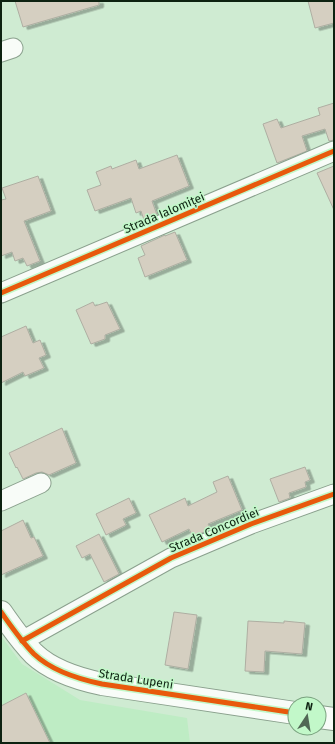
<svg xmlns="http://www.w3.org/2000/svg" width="335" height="744" viewBox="0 0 335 744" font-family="'Fira Sans',sans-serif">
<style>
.built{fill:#beecc4}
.building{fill:#d5cfc1;stroke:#aeaea2;filter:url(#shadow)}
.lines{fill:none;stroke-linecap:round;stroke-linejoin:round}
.street-casing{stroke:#8aa08d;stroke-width:21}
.secondary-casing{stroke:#8aa08d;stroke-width:24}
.street{stroke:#f8fcf8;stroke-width:19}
.secondary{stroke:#f8fcf8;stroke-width:22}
.cycleway-casing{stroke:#c2f8c9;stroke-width:8}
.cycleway{stroke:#e8590c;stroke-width:5}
.labels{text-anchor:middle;stroke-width:3;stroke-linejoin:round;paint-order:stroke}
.street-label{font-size:12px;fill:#0d2211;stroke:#c2f8c9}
</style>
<defs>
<filter id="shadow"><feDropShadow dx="4.5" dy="2.5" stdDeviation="0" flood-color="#0004"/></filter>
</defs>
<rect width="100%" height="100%" fill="#cfebd2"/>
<!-- built -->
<polygon class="built" points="1,636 22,664 80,700 187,718 190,743 1,743"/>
<!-- building -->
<g class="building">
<polygon points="15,1 99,1 99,5 23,27"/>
<polygon points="308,1 334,1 334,23 315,28"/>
<polygon points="334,103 334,140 329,141 325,129 302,136 307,151 277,163 263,124 277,119 281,128 320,115 318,108"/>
<polygon points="177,155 189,186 152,201 157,215 144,220 141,211 136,213 131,198 95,211 87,190 101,185 96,172 111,166 112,169 136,160 139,169"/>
<polygon points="334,166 334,210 317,173"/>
<polygon points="38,176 51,211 24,221 40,261 27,266 23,258 15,261 12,252 1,256 1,200 6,199 2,188"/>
<polygon points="175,232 187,260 145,277 138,258 145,255 141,246 165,235 165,236"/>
<polygon points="93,302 95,306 107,302 120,329 105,335 105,339 91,344 76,310"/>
<polygon points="26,326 33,343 40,340 46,355 39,358 44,368 25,376 23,372 1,383 1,337"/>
<polygon points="62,428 76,463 49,475 47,474 42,472 36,473 23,479 17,467 16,468 9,453"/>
<polygon points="305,467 310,480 305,482 306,487 289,493 290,498 279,502 270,479"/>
<polygon points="228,476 242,510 208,524 211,529 193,537 189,529 162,542 149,515 185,498 188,506 217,492 213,482"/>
<polygon points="129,498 136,513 123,519 126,525 106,535 96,514"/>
<polygon points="23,520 31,538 34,537 43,556 1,575 1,531"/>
<polygon points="99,534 119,574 104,582 90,554 82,558 76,546"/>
<polygon points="174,612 197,615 188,669 165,665"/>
<polygon points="248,621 284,623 284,621 305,623 302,654 265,651 264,672 245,671"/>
<polygon points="26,693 50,743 1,743 1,706"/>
</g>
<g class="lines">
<!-- street casing -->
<g class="street-casing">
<g id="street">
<polyline points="1,52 13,48"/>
<polyline points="1,293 334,151"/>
<polyline points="1,501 41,483"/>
<polyline points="22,641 171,558 251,524 334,494"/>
</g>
</g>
<!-- secondary casing -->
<g class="secondary-casing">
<g id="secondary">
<path d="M1,612C11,626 21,641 34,654C52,671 78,679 102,684L295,713"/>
<polyline points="319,717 334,719"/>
</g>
</g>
<!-- street -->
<use href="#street" class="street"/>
<!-- secondary -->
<use href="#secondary" class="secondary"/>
<!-- cycleway casing -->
<g class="cycleway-casing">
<g id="cycleway">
<polyline points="1,293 334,151"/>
<path d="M1,612C11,626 21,641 34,654C52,671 78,679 102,684L295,713"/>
<polyline points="22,641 171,558 251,524 334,494"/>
</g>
</g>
<!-- cycleway -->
<use href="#cycleway" class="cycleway"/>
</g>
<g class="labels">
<!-- street labels -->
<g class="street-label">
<text transform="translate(164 213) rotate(-23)" y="4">Strada Ialomiței</text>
<text transform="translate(214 530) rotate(-23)" y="4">Strada Concordiei</text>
<text transform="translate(136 679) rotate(9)" y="4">Strada Lupeni</text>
</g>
</g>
<!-- border -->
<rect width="335" height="744" fill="none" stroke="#0d2211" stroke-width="4"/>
<!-- north arrow -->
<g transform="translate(307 716) rotate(12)"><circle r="19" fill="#c2f8c9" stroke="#7aa27f"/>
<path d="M0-3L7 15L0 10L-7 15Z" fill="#516855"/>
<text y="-6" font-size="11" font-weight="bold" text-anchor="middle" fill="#0d2211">N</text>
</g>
</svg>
